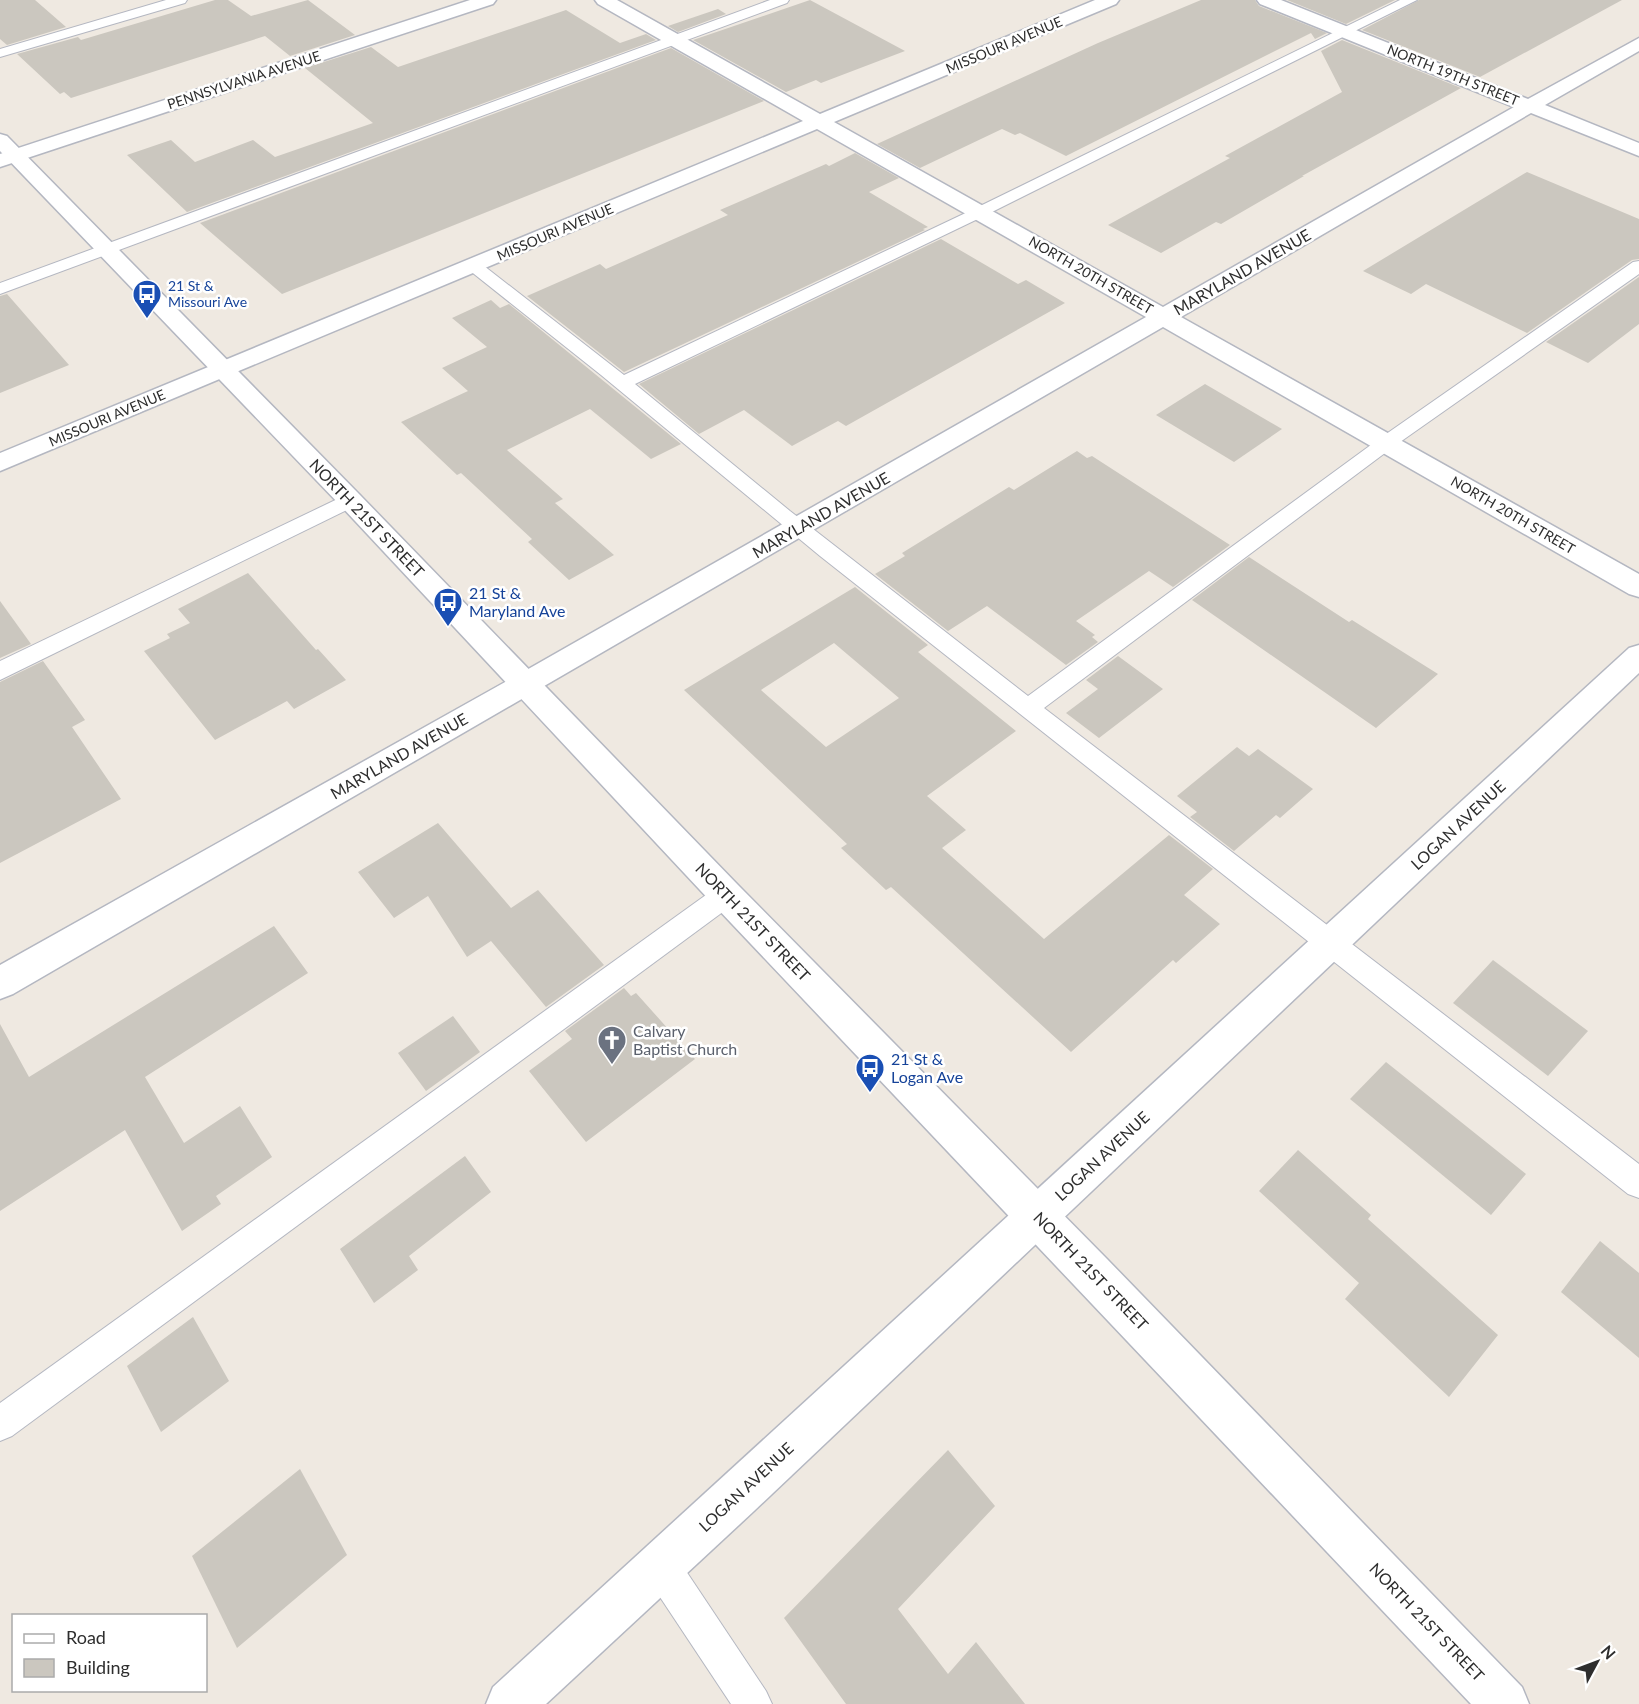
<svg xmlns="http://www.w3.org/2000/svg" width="1639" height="1704" viewBox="0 0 1639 1704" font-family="Lato,sans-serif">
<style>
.building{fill:#cbc7bf;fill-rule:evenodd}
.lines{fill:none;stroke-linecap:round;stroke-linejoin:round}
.lane-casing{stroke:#b4b7c1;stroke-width:2}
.street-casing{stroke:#b4b7c1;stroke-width:3}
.secondary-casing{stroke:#b4b7c1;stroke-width:3}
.lane{fill:#fff;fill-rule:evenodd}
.street{fill:#fff;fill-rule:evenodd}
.secondary{fill:#fff;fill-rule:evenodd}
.labels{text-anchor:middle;stroke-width:5;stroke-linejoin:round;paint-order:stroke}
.far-street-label{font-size:14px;fill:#2e2e2e;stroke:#fff}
.far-transit-label{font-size:14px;fill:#164399;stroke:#fff;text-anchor:start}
.street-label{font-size:16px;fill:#2e2e2e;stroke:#fff}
.transit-label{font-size:16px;fill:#164399;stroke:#fff;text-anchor:start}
.worship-label{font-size:16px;fill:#5b616d;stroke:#fff;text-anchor:start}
</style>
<rect width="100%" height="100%" fill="#efe9e1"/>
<!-- building -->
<g class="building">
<polygon points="0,0 35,0 66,27 7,45 0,39"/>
<polygon points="215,0 228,0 251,16 308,0 355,35 290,56 265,36 71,98 64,92 60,94 17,54 78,37 81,40"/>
<polygon points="810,0 905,51 821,83 816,80 786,92 693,40"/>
<polygon points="1201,0 1255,0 1259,6 1327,33 1315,39 1311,33 1066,156 1020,133 1015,135 1002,129 920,168 877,144 1098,43"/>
<polygon points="1287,0 1395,0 1346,24"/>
<polygon points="1419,0 1622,0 1480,77 1362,30"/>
<polygon points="718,9 726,14 678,32 668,26"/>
<polygon points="566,10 620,43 646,34 656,40 187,212 127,155 171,140 195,162 253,140 275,157 373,123 305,68 371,47 398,67"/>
<polygon points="1342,40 1461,88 1302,176 1304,176 1221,224 1216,222 1161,253 1108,225 1230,158 1225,156 1342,92 1321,51"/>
<polygon points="671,48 764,101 282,294 200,223"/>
<polygon points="855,153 899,178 869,192 928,227 923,229 925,230 624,372 527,296 600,264 606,269 728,215 720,210 826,164 829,166"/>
<polygon points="1527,172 1639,219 1639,259 1632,260 1527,333 1426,284 1411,294 1363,271"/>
<polygon points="941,239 1018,284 1026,280 1065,303 846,426 838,421 792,446 744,410 699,434 639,384"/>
<polygon points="1639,277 1639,324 1588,363 1546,342"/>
<polygon points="7,294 69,365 0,393 0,296"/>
<polygon points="491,300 500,308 509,304 681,444 651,459 590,409 507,450 563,499 555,503 614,555 569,580 528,542 532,539 461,473 457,475 401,422 468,391 442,368 487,347 452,318"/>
<polygon points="1205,384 1217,391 1282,429 1234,462 1156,415"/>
<polygon points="1077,451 1087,458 1092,456 1230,545 1173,587 1149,571 1076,621 1095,635 1092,637 1098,642 1066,665 987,606 948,631 875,574 905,556 902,553 1009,487 1014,490"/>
<polygon points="1249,557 1349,622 1352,620 1438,674 1376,728 1192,600"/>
<polygon points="248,573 316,650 318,649 346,680 294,709 287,701 215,740 144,651 170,638 167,634 190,623 178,609"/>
<path d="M855,587L928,645L918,652L1016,731L927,796L966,830L942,848L1044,939L1169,835L1213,869L1184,895L1220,924L1176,963L1173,960L1071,1052L891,887L886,890L841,848L847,844L684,690ZM834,643L899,698L826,747L761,690Z"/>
<polygon points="0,601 31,644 0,658"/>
<polygon points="1118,656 1163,689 1099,738 1066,713 1098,689 1086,680"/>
<polygon points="43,661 85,720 72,727 121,799 0,863 0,682"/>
<polygon points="1237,747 1249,756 1258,749 1313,789 1280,818 1276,815 1234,851 1190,817 1197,812 1177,796"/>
<polygon points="438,823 511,908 538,890 604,965 546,1007 491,941 467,957 428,896 394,918 358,872"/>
<polygon points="274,926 308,973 145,1077 184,1143 240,1106 272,1157 216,1196 221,1204 182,1231 125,1130 0,1211 0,1024 29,1077"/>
<polygon points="1493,960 1588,1031 1548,1076 1453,1003"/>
<polygon points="624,988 631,996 636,993 695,1059 586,1142 529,1071 572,1039 565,1031"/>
<polygon points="453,1016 480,1052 426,1091 398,1053"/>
<polygon points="1386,1062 1526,1174 1491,1215 1350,1099"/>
<polygon points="1298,1150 1371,1215 1368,1219 1498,1335 1449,1397 1345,1299 1359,1283 1259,1191"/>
<polygon points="465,1156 491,1192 409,1256 418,1270 374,1303 340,1249"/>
<polygon points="1600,1241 1639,1273 1639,1358 1561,1292"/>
<polygon points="193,1317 229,1381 161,1432 127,1366"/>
<polygon points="948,1450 995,1506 898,1609 948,1674 976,1642 1025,1704 846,1704 784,1618"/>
<polygon points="300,1469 347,1555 237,1648 192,1556"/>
</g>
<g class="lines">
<!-- lane casing -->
<g class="lane-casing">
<g id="lane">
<polygon points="166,0 187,0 185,3 0,57 0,49"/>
<polygon points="770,0 789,0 787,3 0,294 0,283"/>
<polygon points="1400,0 1417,0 986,215 635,384 790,511 1028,696 1379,439 1633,262 1639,261 1639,274 1393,447 1044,708 1639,1164 1639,1198 1628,1194 820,556 601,375 464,266 467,262 479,262 624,375 974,209"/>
<polygon points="350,493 357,495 360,500 357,505 0,680 0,661"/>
<polygon points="726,884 735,887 739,895 735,903 12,1436 0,1441 0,1403 717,887"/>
<polygon points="661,1548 674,1553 766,1691 772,1704 731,1704 648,1579 643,1566 648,1553"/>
</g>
</g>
<!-- street casing -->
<g class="street-casing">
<g id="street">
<polygon points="470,0 496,0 493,4 0,167 0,154"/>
<polygon points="595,0 617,0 820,114 1095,0 1119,0 1116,4 834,122 1163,307 1514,107 1260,4 1257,0 1281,0 1528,99 1639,38 1639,51 1545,105 1639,143 1639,156 1531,113 1181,317 1639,574 1639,597 1629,594 1163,327 13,994 0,999 0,965 516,676 1146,317 817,129 0,471 0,453 803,121 598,4"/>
<polygon points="1639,645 1639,673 754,1511 546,1704 486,1704 493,1687 1629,648"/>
</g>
</g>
<!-- secondary casing -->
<g class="secondary-casing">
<polygon id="secondary" points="0,134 7,136 359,494 738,885 1107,1259 1522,1687 1529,1704 1471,1704 714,905 341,506 0,151"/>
</g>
<!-- lane -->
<use href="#lane" class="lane"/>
<!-- street -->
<use href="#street" class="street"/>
<!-- secondary -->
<use href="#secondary" class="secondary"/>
</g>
<!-- icons -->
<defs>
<g id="bus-pin" transform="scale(1.5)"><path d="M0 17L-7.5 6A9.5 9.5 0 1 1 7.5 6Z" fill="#1a4fb4" stroke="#fff"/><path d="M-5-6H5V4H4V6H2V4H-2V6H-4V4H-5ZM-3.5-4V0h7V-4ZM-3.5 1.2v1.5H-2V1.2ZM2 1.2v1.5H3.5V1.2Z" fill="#fff"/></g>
<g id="church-pin" transform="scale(1.5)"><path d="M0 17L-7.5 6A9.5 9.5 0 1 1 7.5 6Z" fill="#6b7280" stroke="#fff"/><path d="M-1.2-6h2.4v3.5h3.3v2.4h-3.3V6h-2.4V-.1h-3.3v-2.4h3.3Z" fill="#fff"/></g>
</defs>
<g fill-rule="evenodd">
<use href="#bus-pin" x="147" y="294"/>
<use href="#bus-pin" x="448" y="602"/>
<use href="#church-pin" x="612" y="1040"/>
<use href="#bus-pin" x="870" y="1068"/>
</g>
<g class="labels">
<!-- far-street labels -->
<g class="far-street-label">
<text transform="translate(1004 45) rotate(-23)" y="5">MISSOURI AVENUE</text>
<text transform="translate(1453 75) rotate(22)" y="5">NORTH 19TH STREET</text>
<text transform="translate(244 80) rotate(-18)" y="5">PENNSYLVANIA AVENUE</text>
<text transform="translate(555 232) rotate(-23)" y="5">MISSOURI AVENUE</text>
<text transform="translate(1091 275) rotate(30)" y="5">NORTH 20TH STREET</text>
<text transform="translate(107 418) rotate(-23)" y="5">MISSOURI AVENUE</text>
<text transform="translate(1513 515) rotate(30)" y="5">NORTH 20TH STREET</text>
</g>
<!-- far-transit labels -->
<g class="far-transit-label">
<text x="168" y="291">21 St &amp;<tspan x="168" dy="16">Missouri Ave</tspan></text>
</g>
<!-- street labels -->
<g class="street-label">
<text transform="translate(1242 272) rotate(-30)" y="6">MARYLAND AVENUE</text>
<text transform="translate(821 515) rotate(-30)" y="6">MARYLAND AVENUE</text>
<text transform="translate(367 518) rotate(46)" y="6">NORTH 21ST STREET</text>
<text transform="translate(399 756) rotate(-30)" y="6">MARYLAND AVENUE</text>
<text transform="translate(1458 825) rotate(-43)" y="6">LOGAN AVENUE</text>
<text transform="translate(753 922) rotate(46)" y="6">NORTH 21ST STREET</text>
<text transform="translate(1102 1156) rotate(-43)" y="6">LOGAN AVENUE</text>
<text transform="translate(1091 1271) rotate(46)" y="6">NORTH 21ST STREET</text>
<text transform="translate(746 1487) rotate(-43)" y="6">LOGAN AVENUE</text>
<text transform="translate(1427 1622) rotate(46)" y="6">NORTH 21ST STREET</text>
</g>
<!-- transit labels -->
<g class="transit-label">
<text x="469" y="599">21 St &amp;<tspan x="469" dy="18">Maryland Ave</tspan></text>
<text x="891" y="1065">21 St &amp;<tspan x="891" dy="18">Logan Ave</tspan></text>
</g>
<!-- worship labels -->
<g class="worship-label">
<text x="633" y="1037">Calvary<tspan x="633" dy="18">Baptist Church</tspan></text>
</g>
</g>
<!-- legend -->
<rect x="12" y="1614" width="195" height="78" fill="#ffffff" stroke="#ababab" stroke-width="1.5"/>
<rect x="24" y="1634" width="30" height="9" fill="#ffffff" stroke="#ababab" stroke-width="1.5"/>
<text x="66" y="1644" font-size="18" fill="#2e2e2e">Road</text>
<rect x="24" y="1659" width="30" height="18" fill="#cbc7bf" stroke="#ababab" stroke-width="1.5"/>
<text x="66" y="1674" font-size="18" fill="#2e2e2e">Building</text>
<!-- north arrow -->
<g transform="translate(1597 1662) rotate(49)" stroke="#ffffff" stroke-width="4.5" paint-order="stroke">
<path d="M0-4.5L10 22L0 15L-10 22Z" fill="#2e2e2e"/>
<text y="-9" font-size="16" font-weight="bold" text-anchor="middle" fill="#2e2e2e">N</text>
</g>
</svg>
